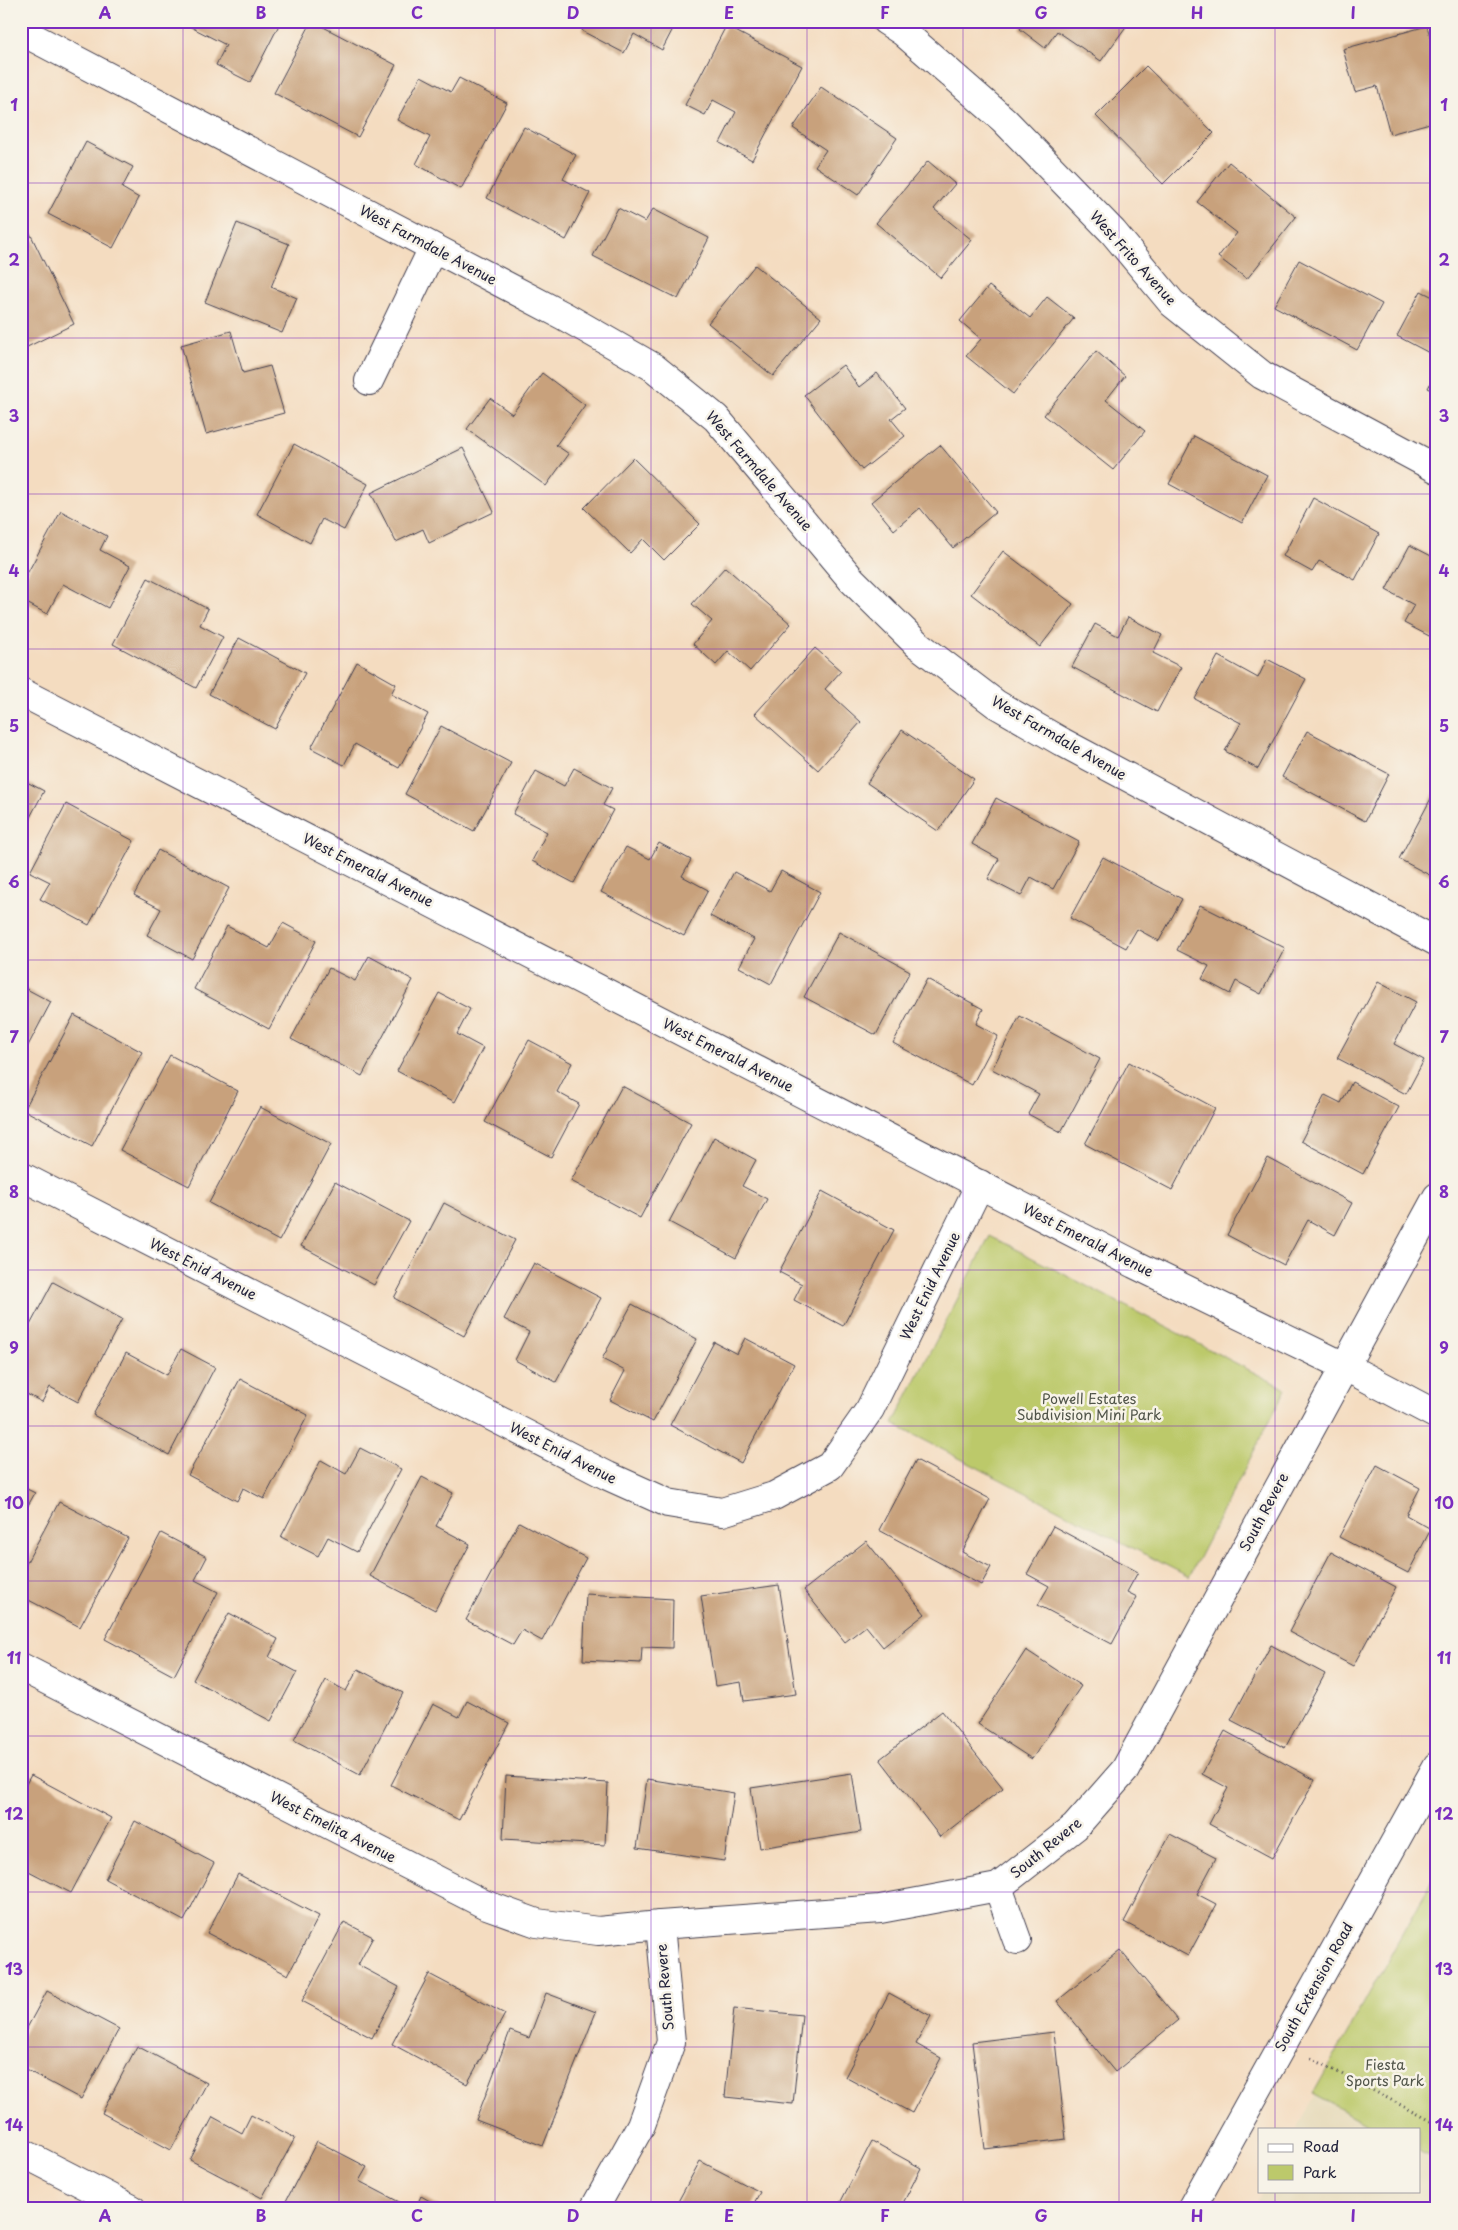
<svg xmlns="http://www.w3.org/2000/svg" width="1458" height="2230" viewBox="0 0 1458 2230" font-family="'Playpen Sans',sans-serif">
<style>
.built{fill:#e6daba}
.green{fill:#bcc96b;stroke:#6f7653}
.building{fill:#c8a17b}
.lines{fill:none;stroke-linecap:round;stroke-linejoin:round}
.minor-casing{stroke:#423e4f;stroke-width:30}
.path{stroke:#423e4f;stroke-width:3;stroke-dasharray:1 4;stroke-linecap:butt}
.minor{stroke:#fff;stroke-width:28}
.grid{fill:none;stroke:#7b2cbf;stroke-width:1;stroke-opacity:0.55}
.labels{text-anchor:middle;stroke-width:5;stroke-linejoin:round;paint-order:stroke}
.street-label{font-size:14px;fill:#22223b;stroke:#f7f3e8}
.park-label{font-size:14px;fill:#505449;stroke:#f7f3e8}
.neatline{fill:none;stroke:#7b2cbf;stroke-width:2}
.grid-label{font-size:16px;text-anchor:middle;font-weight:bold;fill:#7b2cbf}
</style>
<rect width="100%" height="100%" fill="#f7f3e8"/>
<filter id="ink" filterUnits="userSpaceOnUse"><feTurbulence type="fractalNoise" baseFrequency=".02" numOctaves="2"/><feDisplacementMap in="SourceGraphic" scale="10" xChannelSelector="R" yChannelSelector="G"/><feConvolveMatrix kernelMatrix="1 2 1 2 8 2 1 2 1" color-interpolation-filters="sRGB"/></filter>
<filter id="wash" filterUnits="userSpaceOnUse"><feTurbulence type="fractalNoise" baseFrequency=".0096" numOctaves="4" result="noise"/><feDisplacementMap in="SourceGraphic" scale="20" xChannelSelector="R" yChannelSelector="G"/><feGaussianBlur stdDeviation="1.12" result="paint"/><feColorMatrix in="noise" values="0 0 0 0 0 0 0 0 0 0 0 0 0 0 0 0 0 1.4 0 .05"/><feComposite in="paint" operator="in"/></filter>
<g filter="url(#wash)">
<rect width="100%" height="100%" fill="#f4dcc0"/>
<!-- built -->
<g class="built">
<polygon points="1316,2095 1377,2129 1297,2129"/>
<polygon points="1419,2151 1437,2161 1437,2209 1252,2209 1262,2191 1419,2191"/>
</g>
<!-- green -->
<g class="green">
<polygon points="990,1236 1286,1389 1189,1577 893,1424"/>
<polygon points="1437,1872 1437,2161 1419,2151 1419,2129 1377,2129 1313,2094"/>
</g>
<g id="blocks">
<!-- building -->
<g class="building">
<polygon points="183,21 281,21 250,82 216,65 226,45 183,23"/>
<polygon points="312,21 396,65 358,137 274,93"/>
<polygon points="587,21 677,21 662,50 634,34 624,53 582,31"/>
<polygon points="1025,21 1130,21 1101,61 1057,31 1045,48 1020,29"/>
<polygon points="726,26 802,66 752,160 720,143 736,112 713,100 705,115 685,105"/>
<polygon points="1427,26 1437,60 1437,121 1390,134 1377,86 1355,92 1343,49"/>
<polygon points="1146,66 1214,133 1163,184 1096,116"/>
<polygon points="421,76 451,92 459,78 507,103 461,189 416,164 430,137 397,120"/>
<polygon points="821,87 897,138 858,195 815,166 826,150 793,128"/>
<polygon points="524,127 576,155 563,179 590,193 566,240 487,198"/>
<polygon points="86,142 133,167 122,188 139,198 113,248 48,214"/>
<polygon points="928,161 955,184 934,209 972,240 941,278 876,223"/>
<polygon points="1229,162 1296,217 1247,279 1218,257 1237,233 1197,202"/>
<polygon points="618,208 645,222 653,209 709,238 678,299 593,256"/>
<polygon points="237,223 289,244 271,287 297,298 282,333 205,302"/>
<polygon points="28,229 74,324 21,350 21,232"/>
<polygon points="1299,260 1382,304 1357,350 1274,306"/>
<polygon points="755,265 821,318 773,376 708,323"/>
<polygon points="989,286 1030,318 1047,297 1074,318 1013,394 966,356 981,339 960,321"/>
<polygon points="1421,291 1437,299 1437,357 1397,336"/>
<polygon points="231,331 243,373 270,366 284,413 206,434 181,345"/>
<polygon points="1096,351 1125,376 1106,400 1145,431 1113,470 1044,415"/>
<polygon points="843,365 859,387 877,373 905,408 891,419 905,436 862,470 804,395"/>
<polygon points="1437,371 1437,393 1428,388"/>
<polygon points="542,373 585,405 556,445 569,454 546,486 467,429 490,398 512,414"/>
<polygon points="1194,436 1267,475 1242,523 1169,484"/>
<polygon points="294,444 368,484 344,530 322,519 310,543 257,514"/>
<polygon points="940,445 996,512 953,548 920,508 894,530 871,502"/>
<polygon points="463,448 494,512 429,543 423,529 396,542 371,493"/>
<polygon points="633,458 700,524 664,560 643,539 630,553 584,508"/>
<polygon points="1313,498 1379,534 1355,580 1319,561 1312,572 1283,556"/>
<polygon points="61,511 107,536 100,550 130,566 108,608 63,584 47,614 21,600 21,585"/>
<polygon points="1410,545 1437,559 1437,640 1404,623 1414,605 1386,590"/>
<polygon points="1003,551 1073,604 1040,647 971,594"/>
<polygon points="725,567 791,624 750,671 728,651 716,665 693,644 712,621 692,604"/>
<polygon points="148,578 208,609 200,625 223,637 196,688 113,644"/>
<polygon points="1128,617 1162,635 1153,653 1181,667 1157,712 1072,667 1095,624 1118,636"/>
<polygon points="239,638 305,673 275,729 209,694"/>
<polygon points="815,648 841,671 825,689 861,722 818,770 755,714"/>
<polygon points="1218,656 1258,678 1267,659 1306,679 1258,769 1225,751 1241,723 1195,699"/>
<polygon points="357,662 396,684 391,694 428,714 399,768 355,744 344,765 311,748"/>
<polygon points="441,726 511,763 474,831 405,794"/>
<polygon points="902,730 974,779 938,831 867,783"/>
<polygon points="1307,731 1389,774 1365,821 1282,777"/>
<polygon points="574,768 612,788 603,805 613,810 574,883 532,861 547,832 513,814 536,771 564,786"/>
<polygon points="21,779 44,791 21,834"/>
<polygon points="1437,787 1437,879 1399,859"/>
<polygon points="996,798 1079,842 1053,889 1031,877 1021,896 988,879 999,859 972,844"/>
<polygon points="66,804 134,841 89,925 40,899 50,882 30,872"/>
<polygon points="659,843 691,860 682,876 708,890 684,936 601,892 626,847 650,859"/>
<polygon points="158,850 229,888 192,959 147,935 161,909 134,895"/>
<polygon points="1103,857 1182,899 1159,941 1137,929 1126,948 1070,918"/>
<polygon points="781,871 820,892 771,984 739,967 754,939 710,916 734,872 770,891"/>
<polygon points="1200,905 1285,948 1261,994 1236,981 1230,994 1202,979 1209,966 1177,950"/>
<polygon points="283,923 316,941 269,1029 194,989 227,926 269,948"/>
<polygon points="839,932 910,971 876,1035 804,997"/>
<polygon points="369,956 413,980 362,1076 291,1039 329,968 355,981"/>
<polygon points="927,979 983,1009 976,1024 998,1036 972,1085 893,1043"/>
<polygon points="1378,982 1416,1002 1394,1044 1424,1060 1406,1094 1337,1058"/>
<polygon points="21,986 51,1002 21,1059"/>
<polygon points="439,993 470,1009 457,1034 483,1048 455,1102 397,1071"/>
<polygon points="74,1015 142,1052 92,1146 24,1110"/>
<polygon points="1020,1016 1100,1059 1061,1132 1028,1114 1039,1094 992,1069"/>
<polygon points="529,1040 572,1063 557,1092 579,1104 551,1157 485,1122"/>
<polygon points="170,1055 238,1091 189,1186 120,1150"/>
<polygon points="1129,1062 1215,1108 1172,1190 1085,1144"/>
<polygon points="1352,1082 1399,1107 1363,1174 1301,1141 1325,1095 1341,1103"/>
<polygon points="622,1086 691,1123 640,1218 571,1181"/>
<polygon points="260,1107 331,1144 279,1241 209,1203"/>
<polygon points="714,1137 756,1160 742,1186 767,1199 736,1258 669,1222"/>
<polygon points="1268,1158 1352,1203 1335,1235 1308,1220 1284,1265 1227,1235"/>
<polygon points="335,1182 409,1221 374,1285 301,1246"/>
<polygon points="822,1191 894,1230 843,1326 794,1300 802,1284 779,1272"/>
<polygon points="444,1203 515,1240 464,1336 394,1298"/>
<polygon points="534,1263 601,1298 556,1382 515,1360 529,1332 504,1319"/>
<polygon points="21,1270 28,1274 21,1288"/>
<polygon points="53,1282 122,1319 78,1402 50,1387 42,1402 21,1391 21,1342"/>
<polygon points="632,1304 697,1339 653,1422 610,1400 625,1371 602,1359"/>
<polygon points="745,1338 794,1364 741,1463 670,1425 714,1342 737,1354"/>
<polygon points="181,1349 215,1367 169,1455 93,1415 126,1353 167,1375"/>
<polygon points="240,1379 308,1415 264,1499 243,1488 237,1501 188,1475"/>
<polygon points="360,1448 401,1469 357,1552 328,1537 318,1556 281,1537 321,1460 346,1474"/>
<polygon points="916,1460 990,1499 962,1552 991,1567 981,1585 879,1530"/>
<polygon points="1377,1465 1420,1488 1406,1515 1431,1529 1408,1573 1339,1537"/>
<polygon points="422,1477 453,1493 436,1526 470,1544 435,1610 370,1576"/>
<polygon points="21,1486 35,1493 21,1518"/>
<polygon points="59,1502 128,1538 80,1627 21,1596 21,1573"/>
<polygon points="519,1522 586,1558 542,1641 522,1630 513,1645 466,1620"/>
<polygon points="1053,1526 1138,1572 1127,1592 1137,1597 1112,1644 1038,1605 1049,1586 1027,1574"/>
<polygon points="161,1533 207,1557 195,1580 218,1592 174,1676 105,1639"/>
<polygon points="866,1541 925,1614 883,1647 866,1626 845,1642 804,1590"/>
<polygon points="1331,1552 1396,1587 1353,1666 1289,1632"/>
<polygon points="779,1585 796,1694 744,1701 741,1682 715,1686 701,1596"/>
<polygon points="586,1594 673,1599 672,1648 642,1647 641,1663 583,1660"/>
<polygon points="229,1613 278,1639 269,1657 297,1672 271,1721 193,1680"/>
<polygon points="1271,1645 1325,1674 1285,1748 1231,1720"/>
<polygon points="1026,1650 1081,1686 1032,1759 978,1724"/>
<polygon points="358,1669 403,1693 360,1775 294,1740 326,1680 346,1691"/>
<polygon points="467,1701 509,1723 459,1820 391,1785 433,1704 459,1717"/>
<polygon points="942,1711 1003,1788 940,1837 880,1759"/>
<polygon points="1225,1731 1315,1780 1272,1858 1209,1824 1228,1788 1202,1774"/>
<polygon points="852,1773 861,1832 760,1848 751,1788"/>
<polygon points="31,1775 111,1818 71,1893 21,1867 21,1793"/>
<polygon points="506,1776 608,1783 605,1845 503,1839"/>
<polygon points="647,1779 734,1793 724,1861 637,1848"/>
<polygon points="135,1821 214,1863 184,1921 105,1879"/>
<polygon points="1170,1834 1216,1858 1197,1894 1216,1904 1188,1956 1124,1922"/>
<polygon points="238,1874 319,1916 288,1975 207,1933"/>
<polygon points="344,1922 373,1937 358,1965 399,1987 372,2038 302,2001"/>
<polygon points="1120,1950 1178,2020 1115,2072 1057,2001"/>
<polygon points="429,1974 505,2014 467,2084 392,2044"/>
<polygon points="47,1991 119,2029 81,2099 21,2067 21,2039"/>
<polygon points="546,1993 596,2012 543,2146 476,2120 510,2031 529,2038"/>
<polygon points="889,1993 931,2016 916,2044 941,2058 912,2113 845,2077"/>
<polygon points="734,2008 802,2015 793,2104 725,2097"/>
<polygon points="1054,2032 1066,2139 985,2149 972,2042"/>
<polygon points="137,2046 207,2083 171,2150 102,2113"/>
<polygon points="251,2115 295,2138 262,2198 190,2160 213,2117 242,2133"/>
<polygon points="317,2141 367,2167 359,2181 403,2204 401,2209 296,2209 285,2203"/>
<polygon points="872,2141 921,2168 900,2209 837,2209"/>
<polygon points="700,2161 760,2192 751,2209 674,2209"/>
<polygon points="421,2196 444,2209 415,2209"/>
</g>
</g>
</g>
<g filter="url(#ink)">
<use href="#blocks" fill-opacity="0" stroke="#423e4f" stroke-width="1"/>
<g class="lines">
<!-- minor casing -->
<g class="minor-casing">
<g id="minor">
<polyline points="886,21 903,32 1004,120 1113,232 1172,303 1262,375 1437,469"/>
<polyline points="21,31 564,316 653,367 716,418 852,580 917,644 996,704 1062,742 1437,942"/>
<polyline points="369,381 433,248"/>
<polyline points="21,692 1134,1264 1344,1366 1437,1415"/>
<polyline points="21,1176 608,1476 668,1503 722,1512 774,1496 830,1466 870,1409 980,1184"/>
<polyline points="21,1667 484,1904 537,1923 598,1931 660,1925"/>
<polyline points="998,1887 1017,1940"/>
<polyline points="21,2152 132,2209"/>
<polyline points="594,2209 641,2125 671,2042 660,1925 880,1909 998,1887 1075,1827 1125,1770 1437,1197"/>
<polyline points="1191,2209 1437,1766"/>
</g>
</g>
<!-- path -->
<polyline class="path" points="1311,2058 1437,2124"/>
<!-- minor -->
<use href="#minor" class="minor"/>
</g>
</g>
<!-- grid -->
<path class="grid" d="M183,21V2209M339,21V2209M495,21V2209M651,21V2209M807,21V2209M963,21V2209M1119,21V2209M1275,21V2129M21,183H1437M21,338H1437M21,494H1437M21,649H1437M21,804H1437M21,960H1437M21,1115H1437M21,1270H1437M21,1426H1437M21,1581H1437M21,1736H1437M21,1892H1437M21,2047H1437M1275,2191V2209"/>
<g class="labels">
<!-- street labels -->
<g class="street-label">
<text transform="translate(428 245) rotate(28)" y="5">West Farmdale Avenue</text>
<text transform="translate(1133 258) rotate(48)" y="5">West Frito Avenue</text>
<text transform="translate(759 471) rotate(49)" y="5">West Farmdale Avenue</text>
<text transform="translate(1059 738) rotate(30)" y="5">West Farmdale Avenue</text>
<text transform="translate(368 870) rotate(27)" y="5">West Emerald Avenue</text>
<text transform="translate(728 1055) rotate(27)" y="5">West Emerald Avenue</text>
<text transform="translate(1088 1240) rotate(27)" y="5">West Emerald Avenue</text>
<text transform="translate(203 1269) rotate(27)" y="5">West Enid Avenue</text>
<text transform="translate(930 1286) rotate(-64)" y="5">West Enid Avenue</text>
<text transform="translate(563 1453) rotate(27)" y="5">West Enid Avenue</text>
<text transform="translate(1264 1512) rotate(-62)" y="5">South Revere</text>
<text transform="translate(333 1827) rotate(27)" y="5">West Emelita Avenue</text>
<text transform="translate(1046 1848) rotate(-39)" y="5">South Revere</text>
<text transform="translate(665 1987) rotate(-95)" y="5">South Revere</text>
<text transform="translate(1314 1987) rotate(-61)" y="5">South Extension Road</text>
</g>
<!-- park labels -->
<g class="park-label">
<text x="1089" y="1404">Powell Estates<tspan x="1089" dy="16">Subdivision Mini Park</tspan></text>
<text x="1385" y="2070">Fiesta<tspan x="1385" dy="16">Sports Park</tspan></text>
</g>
</g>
<!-- margin -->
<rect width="1458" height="2230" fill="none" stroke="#f7f3e8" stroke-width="55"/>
<!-- legend -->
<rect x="1258" y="2128" width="162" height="65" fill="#f7f3e8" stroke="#a29fa3"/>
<rect x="1268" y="2144" width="25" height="8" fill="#ffffff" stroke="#a29fa3"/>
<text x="1303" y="2152" font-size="15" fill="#22223b">Road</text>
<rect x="1268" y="2165" width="25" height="15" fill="#bcc96b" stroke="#a29fa3"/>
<text x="1303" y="2178" font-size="15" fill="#22223b">Park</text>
<rect x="28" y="28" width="1402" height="2174" class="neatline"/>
<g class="grid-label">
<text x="105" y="19">A</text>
<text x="261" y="19">B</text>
<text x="417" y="19">C</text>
<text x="573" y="19">D</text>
<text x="729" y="19">E</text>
<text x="885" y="19">F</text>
<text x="1041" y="19">G</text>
<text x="1197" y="19">H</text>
<text x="1353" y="19">I</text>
<text x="14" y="111">1</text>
<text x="1444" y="111">1</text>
<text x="14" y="266">2</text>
<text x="1444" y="266">2</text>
<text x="14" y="422">3</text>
<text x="1444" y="422">3</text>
<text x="14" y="577">4</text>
<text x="1444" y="577">4</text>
<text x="14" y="732">5</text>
<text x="1444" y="732">5</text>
<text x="14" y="888">6</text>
<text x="1444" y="888">6</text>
<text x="14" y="1043">7</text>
<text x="1444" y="1043">7</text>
<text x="14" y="1198">8</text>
<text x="1444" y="1198">8</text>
<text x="14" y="1354">9</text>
<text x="1444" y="1354">9</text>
<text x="14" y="1509">10</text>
<text x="1444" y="1509">10</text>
<text x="14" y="1664">11</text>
<text x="1444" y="1664">11</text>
<text x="14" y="1820">12</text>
<text x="1444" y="1820">12</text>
<text x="14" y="1975">13</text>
<text x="1444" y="1975">13</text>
<text x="14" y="2131">14</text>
<text x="1444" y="2131">14</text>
<text x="105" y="2222">A</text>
<text x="261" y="2222">B</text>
<text x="417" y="2222">C</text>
<text x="573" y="2222">D</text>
<text x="729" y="2222">E</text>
<text x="885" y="2222">F</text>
<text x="1041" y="2222">G</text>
<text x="1197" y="2222">H</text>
<text x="1353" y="2222">I</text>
</g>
</svg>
